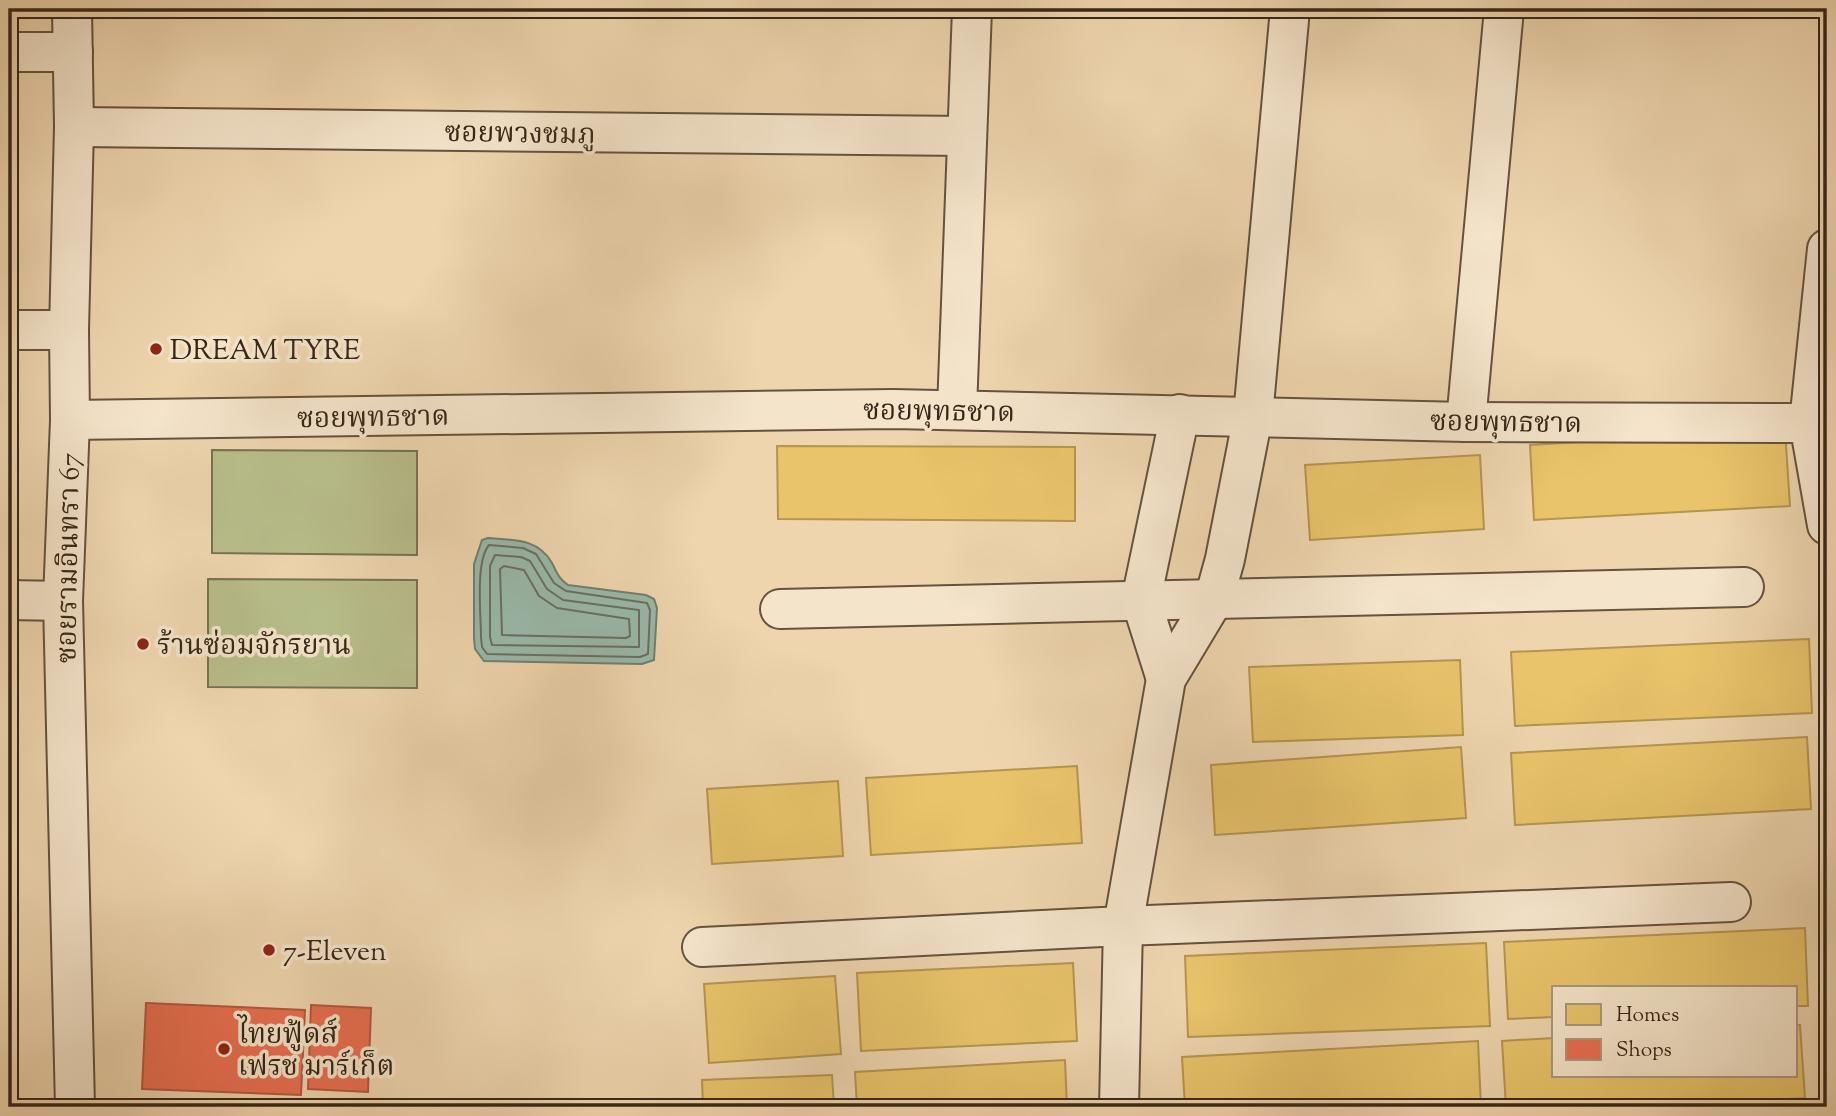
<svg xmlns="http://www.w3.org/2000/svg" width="1836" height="1116" viewBox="0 0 1836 1116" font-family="'Sorts Mill Goudy','Noto Serif Thai',serif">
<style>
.green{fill:#b7be8b;stroke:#787252;stroke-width:2}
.water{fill:#99b9aa;stroke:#727f70;stroke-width:2}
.homes{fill:#e9c46a;stroke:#b49551;stroke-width:2}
.shops{fill:#e76f51;stroke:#b25940;stroke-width:2}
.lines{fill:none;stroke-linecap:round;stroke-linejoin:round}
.shore{stroke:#687061;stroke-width:2}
.minor-casing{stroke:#66523e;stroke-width:42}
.minor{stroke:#f4e4ca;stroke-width:38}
.poi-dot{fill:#8f2418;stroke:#f4e4ca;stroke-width:2.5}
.labels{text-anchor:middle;stroke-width:7;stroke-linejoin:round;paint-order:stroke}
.street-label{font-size:28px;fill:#382718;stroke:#f4e4ca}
.poi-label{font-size:28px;fill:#382718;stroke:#f4e4ca;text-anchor:start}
</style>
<rect width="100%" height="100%" fill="#eed5ae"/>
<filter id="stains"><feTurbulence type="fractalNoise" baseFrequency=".00286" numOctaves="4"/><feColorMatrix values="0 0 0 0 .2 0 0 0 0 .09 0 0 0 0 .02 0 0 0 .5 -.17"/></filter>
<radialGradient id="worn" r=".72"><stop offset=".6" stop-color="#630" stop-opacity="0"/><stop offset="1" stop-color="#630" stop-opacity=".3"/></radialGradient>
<!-- green -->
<g class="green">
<polygon points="212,450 417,451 417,555 212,553"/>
<polygon points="208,579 417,580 417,688 208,687"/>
</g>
<!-- water -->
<path class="water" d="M488,538C513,540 538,538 552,563C557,573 559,579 568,585L646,595L654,599L657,608L654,660L642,664L484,661L475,649L474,638V564L482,540Z"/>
<!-- homes -->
<g class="homes">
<polygon points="1785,430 1790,506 1534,520 1530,445"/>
<polygon points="777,446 1075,447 1075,521 778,519"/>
<polygon points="1480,455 1484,529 1310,540 1305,465"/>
<polygon points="1809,639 1812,713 1515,726 1511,652"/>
<polygon points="1460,660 1463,735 1253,742 1249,667"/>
<polygon points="1807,737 1811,809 1515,825 1511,753"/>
<polygon points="1461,747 1466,818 1215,835 1211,765"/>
<polygon points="1077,766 1082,843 871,855 866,778"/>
<polygon points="838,781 843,856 712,864 707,789"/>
<polygon points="1805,928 1808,1006 1796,1006 1796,988 1554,988 1554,1017 1508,1019 1504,942"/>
<polygon points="1486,943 1490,1026 1188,1037 1185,956"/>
<polygon points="1073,963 1077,1041 861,1051 857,973"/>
<polygon points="835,976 841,1054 709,1063 704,984"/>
<polygon points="1796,1025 1800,1025 1805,1098 1653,1107 1506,1107 1502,1041 1554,1038 1554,1076 1796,1076"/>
<polygon points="1478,1041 1481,1107 1185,1107 1182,1057"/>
<polygon points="1065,1060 1067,1107 857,1107 855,1072"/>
<polygon points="832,1075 834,1107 703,1107 702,1080"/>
</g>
<!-- shops -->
<g class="shops">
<polygon points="146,1003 305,1010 301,1095 142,1089"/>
<polygon points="311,1005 371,1008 368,1092 308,1089"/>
</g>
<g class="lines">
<!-- shore -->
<g class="shore">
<path d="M489,545L523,548L536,554L554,583L566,591L647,603L650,610L648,654L640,657L487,654L482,647L481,637C481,614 475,562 489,545Z"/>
<polygon points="495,555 521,557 530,561 547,589 563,600 639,610 639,647 492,645 490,637 490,566"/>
<polygon points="504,566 524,570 539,596 557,608 629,619 630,636 626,638 502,635 500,569"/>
</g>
<!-- minor casing -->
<g class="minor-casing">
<g id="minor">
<polyline points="72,9 74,127 69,330 70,420 63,601 75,1107"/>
<polyline points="9,52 73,52"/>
<polyline points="74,127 966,136"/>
<polyline points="1827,249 1809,423 1827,525"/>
<polyline points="9,330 69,330"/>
<polyline points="957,410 972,9"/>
<polyline points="70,420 893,409 1466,422 1809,423"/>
<polyline points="1466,422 1504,9"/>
<polyline points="9,600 63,601"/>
<polyline points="780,609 1744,587"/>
<polyline points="1166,679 1141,600 1180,414"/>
<polyline points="702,947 1123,926 1731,902"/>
<polyline points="1119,1107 1123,926 1166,679 1214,599 1225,559 1253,416 1290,9"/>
</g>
</g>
<!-- minor -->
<use href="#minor" class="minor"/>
</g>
<!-- markers -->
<g class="poi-dot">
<circle cx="156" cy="349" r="7"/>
<circle cx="143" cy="644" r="7"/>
<circle cx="269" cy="950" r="7"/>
<circle cx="224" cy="1049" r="7"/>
</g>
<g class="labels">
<!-- street labels -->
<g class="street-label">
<text transform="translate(520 132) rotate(1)" y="10">ซอยพวงชมภู</text>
<text transform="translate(939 410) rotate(1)" y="10">ซอยพุทธชาด</text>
<text transform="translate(373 416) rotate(-1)" y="10">ซอยพุทธชาด</text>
<text transform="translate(1506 421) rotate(1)" y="10">ซอยพุทธชาด</text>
<text transform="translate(67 558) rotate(-89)" y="10">ซอยรามอินทรา 67</text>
</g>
<!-- poi labels -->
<g class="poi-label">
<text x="170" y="359">DREAM TYRE</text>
<text x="157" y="654">ร้านซ่อมจักรยาน</text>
<text x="283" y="960">7-Eleven</text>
<text x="238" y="1043">ไทยฟู้ดส์<tspan x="238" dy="32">เฟรช มาร์เก็ต</tspan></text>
</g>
</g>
<!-- margin -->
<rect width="1836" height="1116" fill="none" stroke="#eed5ae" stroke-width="35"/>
<rect x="10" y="10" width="1815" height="1095" fill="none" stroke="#382718" stroke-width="3.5"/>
<rect x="18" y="18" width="1801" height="1081" fill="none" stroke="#382718" stroke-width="2"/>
<!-- legend -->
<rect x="1552" y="986" width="245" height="91" fill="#f4e4ca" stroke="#a99883" stroke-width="2"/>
<rect x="1566" y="1004" width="35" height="21" fill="#e9c46a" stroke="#a99883" stroke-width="2"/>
<text x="1616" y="1021" font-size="21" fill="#382718">Homes</text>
<rect x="1566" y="1039" width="35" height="21" fill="#e76f51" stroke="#a99883" stroke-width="2"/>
<text x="1616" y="1056" font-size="21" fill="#382718">Shops</text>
<rect width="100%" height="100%" filter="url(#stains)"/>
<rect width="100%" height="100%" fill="url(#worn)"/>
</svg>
